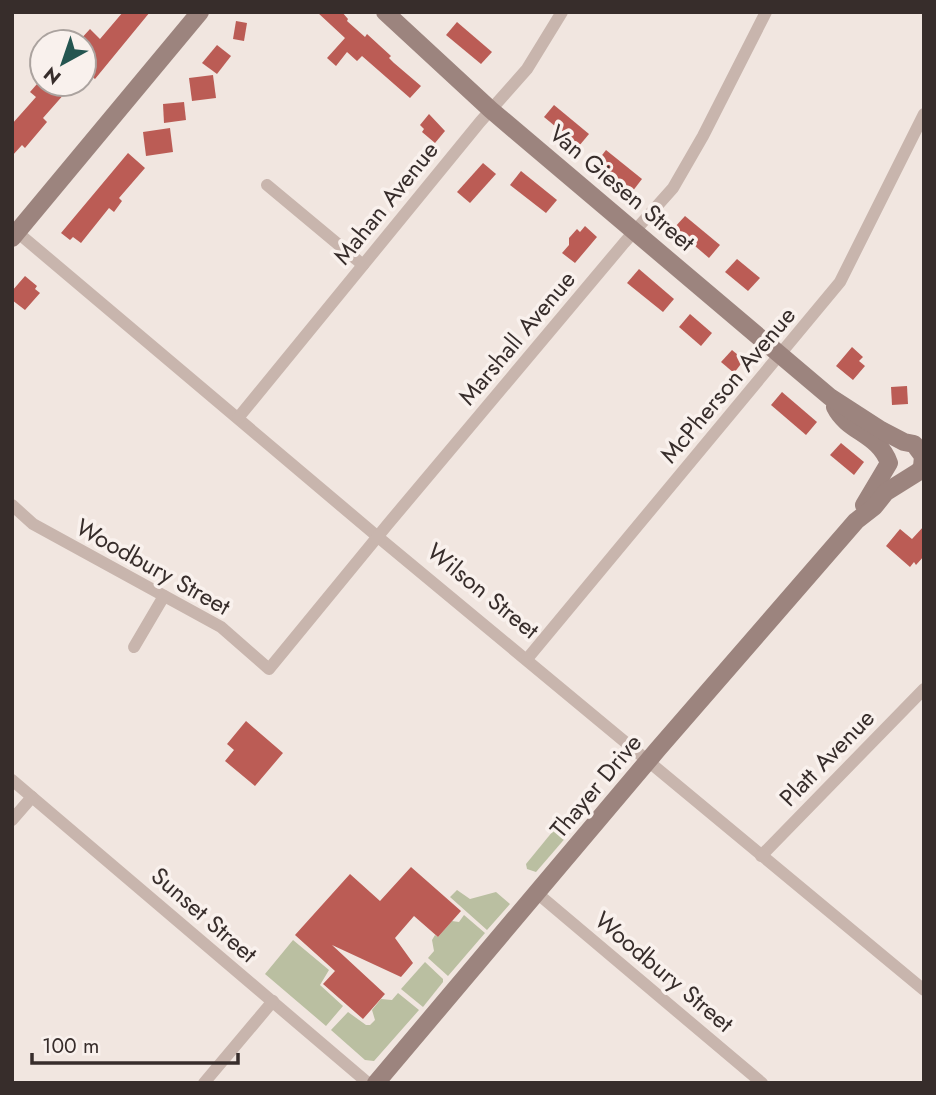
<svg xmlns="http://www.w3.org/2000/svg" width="936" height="1095" viewBox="0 0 936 1095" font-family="Jost,sans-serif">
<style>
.green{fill:#babfa1}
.building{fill:#bb5c55}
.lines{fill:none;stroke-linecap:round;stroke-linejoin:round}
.street{stroke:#c8b5ad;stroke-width:12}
.secondary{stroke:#9c847e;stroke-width:18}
.labels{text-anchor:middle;stroke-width:7;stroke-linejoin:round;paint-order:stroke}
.street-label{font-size:24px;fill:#372d2b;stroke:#f9f1ed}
</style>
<rect width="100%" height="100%" fill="#f1e6e0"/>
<!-- green -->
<g class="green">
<polygon points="562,820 574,828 536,872 527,869 526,864"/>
<polygon points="457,890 470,899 496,892 510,904 487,930 450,897"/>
<polygon points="464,915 485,933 448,976 428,958 434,951 432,940 435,935 438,937 452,921 459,922"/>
<polygon points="293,940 329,970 320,985 343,1006 326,1026 265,974"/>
<polygon points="425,962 443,979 443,982 423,1007 401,989"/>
<polygon points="398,993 419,1010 374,1061 365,1060 331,1030 348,1012 366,1025 370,1025 375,1020 372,1010 381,999 392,1000"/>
</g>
<!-- building -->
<g class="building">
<polygon points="123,12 150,12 95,79 84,70 84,42 79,41 90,29 100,39"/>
<polygon points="317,12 342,12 348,19 347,21 365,37 367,34 391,56 389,58 394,63 421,86 410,98 362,56 357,61 347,52 336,66 327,58 345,38"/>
<polygon points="236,21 247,23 244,41 233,39"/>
<polygon points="457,22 492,52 481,64 446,35"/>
<polygon points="217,45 231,56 217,74 202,63"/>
<polygon points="213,75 216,98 192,101 189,78"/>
<polygon points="37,84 73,84 43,118 47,122 25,148 22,145 12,156 12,124 36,97 30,92"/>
<polygon points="184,102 186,120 164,123 163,104"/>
<polygon points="554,105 589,134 579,146 544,117"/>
<polygon points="429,114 445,131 435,143 422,132 424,129 420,125"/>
<polygon points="170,128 173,152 146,156 143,132"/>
<polygon points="606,150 642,179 632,192 596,163"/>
<polygon points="128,153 145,168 119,198 122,201 114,212 109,208 81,243 73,237 70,240 61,233"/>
<polygon points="483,163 496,174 470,203 457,192"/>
<polygon points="521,171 557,200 546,213 510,185"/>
<polygon points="685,216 720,245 709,258 674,228"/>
<polygon points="585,226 597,237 575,263 562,253 569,245 569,238 577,229 580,232"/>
<polygon points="737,259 760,278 748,291 725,272"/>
<polygon points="639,269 674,299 663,312 627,283"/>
<polygon points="25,276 37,286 35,289 40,293 25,310 12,300 12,291"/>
<polygon points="690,314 712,333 701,346 679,327"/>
<polygon points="852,347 863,357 859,361 865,366 853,380 836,366"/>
<polygon points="732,350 744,360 734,373 721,362"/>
<polygon points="907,386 908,404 892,405 891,387"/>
<polygon points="782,392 817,422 806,435 771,405"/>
<polygon points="841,443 864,462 854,475 830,455"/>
<polygon points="924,526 924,556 916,565 914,562 910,567 886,546 900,529 912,539"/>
<polygon points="246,721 283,753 255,786 225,761 234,750 227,744"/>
<polygon points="411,867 461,911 438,937 414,916 395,938 413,963 401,977 332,945 385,994 363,1019 323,984 335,971 295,935 350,874 380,901"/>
</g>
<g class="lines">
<!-- street -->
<g class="street">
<polyline points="267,185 363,265"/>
<polyline points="17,232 378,537 924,990"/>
<polyline points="238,418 480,122 527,69 562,12"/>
<polyline points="12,505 33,524 221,627 269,669 388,524 624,243 673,188 703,136 766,12"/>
<polyline points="134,647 164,596"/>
<polyline points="527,659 840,282 924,114"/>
<polyline points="12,780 368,1083"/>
<polyline points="12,820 32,797"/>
<polyline points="761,856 924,689"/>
<polyline points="538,894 762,1083"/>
<polyline points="204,1083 273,1001"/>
</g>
<!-- secondary -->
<g class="secondary">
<polyline points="12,238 200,12"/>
<path d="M835,407C848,433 878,433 889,463L864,505"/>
<polyline points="376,1083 658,749 856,521 874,507 886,492 918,472 922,467 923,456 914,444 904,442 881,430 830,397 491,110 385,12"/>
</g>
</g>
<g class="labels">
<!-- street labels -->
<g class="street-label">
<text transform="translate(622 188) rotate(40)" y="8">Van Giesen Street</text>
<text transform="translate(386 203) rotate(-51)" y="8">Mahan Avenue</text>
<text transform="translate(517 338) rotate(-50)" y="8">Marshall Avenue</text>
<text transform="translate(728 385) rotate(-50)" y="8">McPherson Avenue</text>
<text transform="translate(153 567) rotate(29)" y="8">Woodbury Street</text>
<text transform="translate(483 591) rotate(39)" y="8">Wilson Street</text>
<text transform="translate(827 758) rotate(-46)" y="8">Platt Avenue</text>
<text transform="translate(596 786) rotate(-50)" y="8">Thayer Drive</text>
<text transform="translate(204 915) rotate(41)" y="8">Sunset Street</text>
<text transform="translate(664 972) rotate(40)" y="8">Woodbury Street</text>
</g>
</g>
<!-- border -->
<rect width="936" height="1095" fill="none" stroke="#372d2b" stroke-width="28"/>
<!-- north arrow -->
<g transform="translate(63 63) rotate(220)"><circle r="33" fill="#f9f1ed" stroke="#aba39f" stroke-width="2"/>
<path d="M0-5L12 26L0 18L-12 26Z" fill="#245550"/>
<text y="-10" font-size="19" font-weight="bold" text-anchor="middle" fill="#372d2b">N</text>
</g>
<!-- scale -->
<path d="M32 1053v10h206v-10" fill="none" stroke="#372d2b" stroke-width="3.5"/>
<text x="42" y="1053" font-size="21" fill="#372d2b" stroke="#f9f1ed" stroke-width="5" paint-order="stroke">100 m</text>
</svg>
